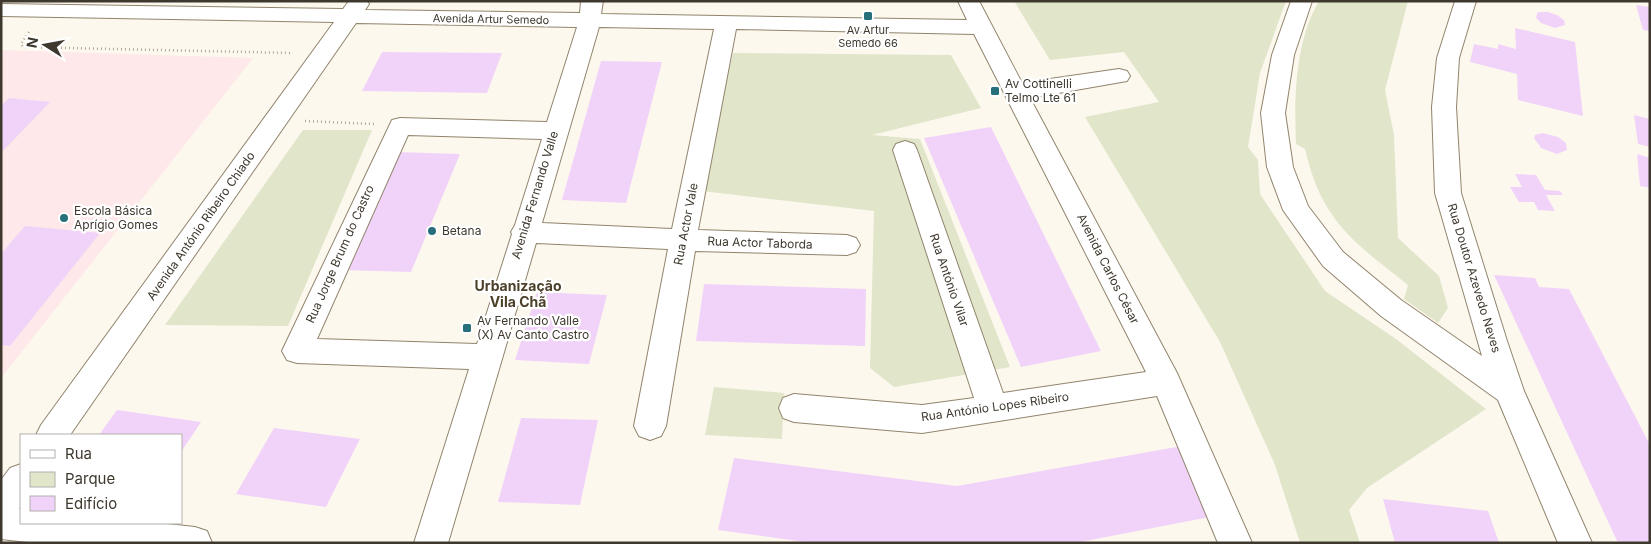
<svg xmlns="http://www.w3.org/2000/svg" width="1651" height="544" viewBox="0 0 1651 544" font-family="Inter,sans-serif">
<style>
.education{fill:#fee8e9}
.green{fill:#e1e5c9}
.building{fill:#f1d3f9}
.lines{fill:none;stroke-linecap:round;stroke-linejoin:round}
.minor-casing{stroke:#91846d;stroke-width:2}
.path{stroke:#ada79d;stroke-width:2.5;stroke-dasharray:1 3;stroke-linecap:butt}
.minor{fill:#fff;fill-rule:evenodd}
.poi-dot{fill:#286f7c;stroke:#fff;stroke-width:2}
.labels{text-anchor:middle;stroke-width:4.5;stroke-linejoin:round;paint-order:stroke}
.far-street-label{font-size:11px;fill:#3e382e;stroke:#fff}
.far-poi-label{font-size:11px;fill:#3e382e;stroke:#fff}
.poi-label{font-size:12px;fill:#3e382e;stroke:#fff;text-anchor:start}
.street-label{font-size:12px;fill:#3e382e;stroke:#fff}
.neighbourhood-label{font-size:14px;font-weight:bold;fill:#4c402b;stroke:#fff}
</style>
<rect width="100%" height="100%" fill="#fdf8ee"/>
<!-- education -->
<polygon class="education" points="2,50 253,58 1,378 1,51"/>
<!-- green -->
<g class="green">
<polygon points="1014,1 1286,1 1260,73 1248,147 1258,160 1260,194 1325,291 1396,339 1486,409 1367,488 1349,510 1360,543 1300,543 1275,465 1220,342 1085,117 1159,102 1124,52 1050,60"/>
<path d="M1319,1H1408L1385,90L1394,135L1398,238L1439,276L1448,308L1438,323L1404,299L1408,285C1381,263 1348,241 1329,210C1317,192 1310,170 1305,149L1296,144C1294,97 1295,42 1319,1Z"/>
<polygon points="733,53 951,55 981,108 872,135 920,139 1010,367 894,387 870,368 874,211 702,191"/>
<polygon points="303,130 372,130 288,326 165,325"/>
<polygon points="714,387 784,393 782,439 705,435"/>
</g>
<!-- building -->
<g class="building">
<polygon points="1636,5 1650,7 1650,31 1643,30"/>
<polygon points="1539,12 1548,12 1557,15 1564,20 1565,25 1555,28 1541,23 1536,18 1537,13"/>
<polygon points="1515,28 1575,42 1583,116 1518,100 1517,74 1470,62 1474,44 1498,49 1498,44 1516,49"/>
<polygon points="382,52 502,53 487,93 362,91"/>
<polygon points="601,61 662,62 626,203 562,200"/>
<polygon points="9,98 50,102 1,153 1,106"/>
<polygon points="1634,115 1650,119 1650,147 1638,144"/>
<polygon points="991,127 1101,351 1021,367 924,138"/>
<polygon points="1543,133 1558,137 1566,143 1567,150 1557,154 1541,148 1534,138 1535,135"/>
<polygon points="397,152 460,154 411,272 342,270"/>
<polygon points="1637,154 1650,158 1650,188 1640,186"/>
<polygon points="1515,174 1536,175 1545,190 1560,191 1563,195 1546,195 1555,211 1538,210 1534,202 1519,202 1510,187 1522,187"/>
<polygon points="25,226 100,233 10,346 1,345 1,254"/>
<polygon points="1494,275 1535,278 1539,287 1569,289 1650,445 1650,543 1618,543"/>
<polygon points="704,284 866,289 865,346 696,341"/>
<polygon points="537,292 607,295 589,364 515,360"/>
<polygon points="117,410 201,422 181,452 181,435 99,435"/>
<polygon points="521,418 598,420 580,505 498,502"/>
<polygon points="274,428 360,439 326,507 236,494"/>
<polygon points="1182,446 1215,516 1075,543 812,543 718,530 734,458 957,486"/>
<polygon points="1383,499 1488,511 1499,543 1395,543"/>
</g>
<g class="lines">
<!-- minor casing -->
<g class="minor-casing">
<g id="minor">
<path d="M349,1H367L369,4L365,10L580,13L581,1H603L601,14L967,20L958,1H979L1022,83L1119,69L1127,71L1130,76L1127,81L1030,98L1177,373L1252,543H1218L1157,396L922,433L794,422L783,418L779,408L783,398L794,394L922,405L974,398L893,150L896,144L905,141L914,144L917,150L1003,393L1146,372L974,34L736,29L698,230L847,235L856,238L860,245L856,252L847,255L695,251L666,426L661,436L650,440L639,436L634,426L668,249L536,243L448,543H414L469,369L297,363L287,360L282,351L392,120L400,118L547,122L577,27L356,23L70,435H36L41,425L334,22L1,16V4L343,9ZM599,27L714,29L672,229L542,223ZM408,135L542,139L515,225L511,232L512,234L477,344L317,339Z"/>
<polygon points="1291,1 1312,1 1294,55 1285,113 1293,167 1308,206 1343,252 1401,300 1482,356 1435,193 1432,107 1437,58 1455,1 1476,1 1459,58 1456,107 1461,193 1507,341 1524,391 1592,543 1558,543 1498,400 1381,316 1323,266 1283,210 1267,167 1261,113 1272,55"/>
<polygon points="21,464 21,506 19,509 21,509 21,523 158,523 195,527 207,531 212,543 36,543 1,539 1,480 10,468"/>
</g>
</g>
<!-- path -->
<g class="path">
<polyline points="29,32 21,44 23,47 293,53"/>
<polyline points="305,121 374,124"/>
</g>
<!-- minor -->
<use href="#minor" class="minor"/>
</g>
<!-- markers -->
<g class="poi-dot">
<rect x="863" y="11" width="10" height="10" rx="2.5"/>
<rect x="990" y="86" width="10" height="10" rx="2.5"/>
<circle cx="64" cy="218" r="5"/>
<circle cx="432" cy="231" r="5"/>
<rect x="462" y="323" width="10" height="10" rx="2.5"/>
</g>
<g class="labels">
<!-- far-street labels -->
<g class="far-street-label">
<text transform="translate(491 19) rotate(1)" y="4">Avenida Artur Semedo</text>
</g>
<!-- far-poi labels -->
<g class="far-poi-label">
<text x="868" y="34">Av Artur<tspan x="868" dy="13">Semedo 66</tspan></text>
</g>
<!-- poi labels -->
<g class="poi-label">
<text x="1005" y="88">Av Cottinelli<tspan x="1005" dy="14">Telmo Lte 61</tspan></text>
<text x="74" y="215">Escola Básica<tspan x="74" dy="14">Aprígio Gomes</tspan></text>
<text x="442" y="235">Betana</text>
<text x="477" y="325">Av Fernando Valle<tspan x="477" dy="14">(X) Av Canto Castro</tspan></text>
</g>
<!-- street labels -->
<g class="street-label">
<text transform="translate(535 195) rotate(-73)" y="4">Avenida Fernando Valle</text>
<text transform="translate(686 224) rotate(-79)" y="4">Rua Actor Vale</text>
<text transform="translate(201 226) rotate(-55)" y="4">Avenida António Ribeiro Chiado</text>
<text transform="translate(760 243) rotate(2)" y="4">Rua Actor Taborda</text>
<text transform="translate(340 254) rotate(-66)" y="4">Rua Jorge Brum do Castro</text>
<text transform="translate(1108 269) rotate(63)" y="4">Avenida Carlos César</text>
<text transform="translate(1474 278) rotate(73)" y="4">Rua Doutor Azevedo Neves</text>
<text transform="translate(949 280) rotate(71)" y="4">Rua António Vilar</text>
<text transform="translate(995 407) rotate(-8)" y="4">Rua António Lopes Ribeiro</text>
</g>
<!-- neighbourhood labels -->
<g class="neighbourhood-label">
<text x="518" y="291">Urbanização<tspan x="518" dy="16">Vila Chã</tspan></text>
</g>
</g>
<!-- border -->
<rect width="1651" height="544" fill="none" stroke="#3e382e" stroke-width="5"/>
<!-- legend -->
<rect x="20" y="434" width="162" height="90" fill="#ffffff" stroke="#b2afab"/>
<rect x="30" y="450" width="25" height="8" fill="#ffffff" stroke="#b2afab"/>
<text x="65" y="459" font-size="15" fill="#3e382e">Rua</text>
<rect x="30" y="472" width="25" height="15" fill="#e1e5c9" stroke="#b2afab"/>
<text x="65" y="484" font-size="15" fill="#3e382e">Parque</text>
<rect x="30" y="496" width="25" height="15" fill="#f1d3f9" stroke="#b2afab"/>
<text x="65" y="509" font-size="15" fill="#3e382e">Edifício</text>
<!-- north arrow -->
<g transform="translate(45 45) rotate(281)" stroke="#ffffff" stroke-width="4" paint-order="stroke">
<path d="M0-4L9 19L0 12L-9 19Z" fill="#3e382e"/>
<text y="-8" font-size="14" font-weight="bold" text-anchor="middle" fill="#3e382e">N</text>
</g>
</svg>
